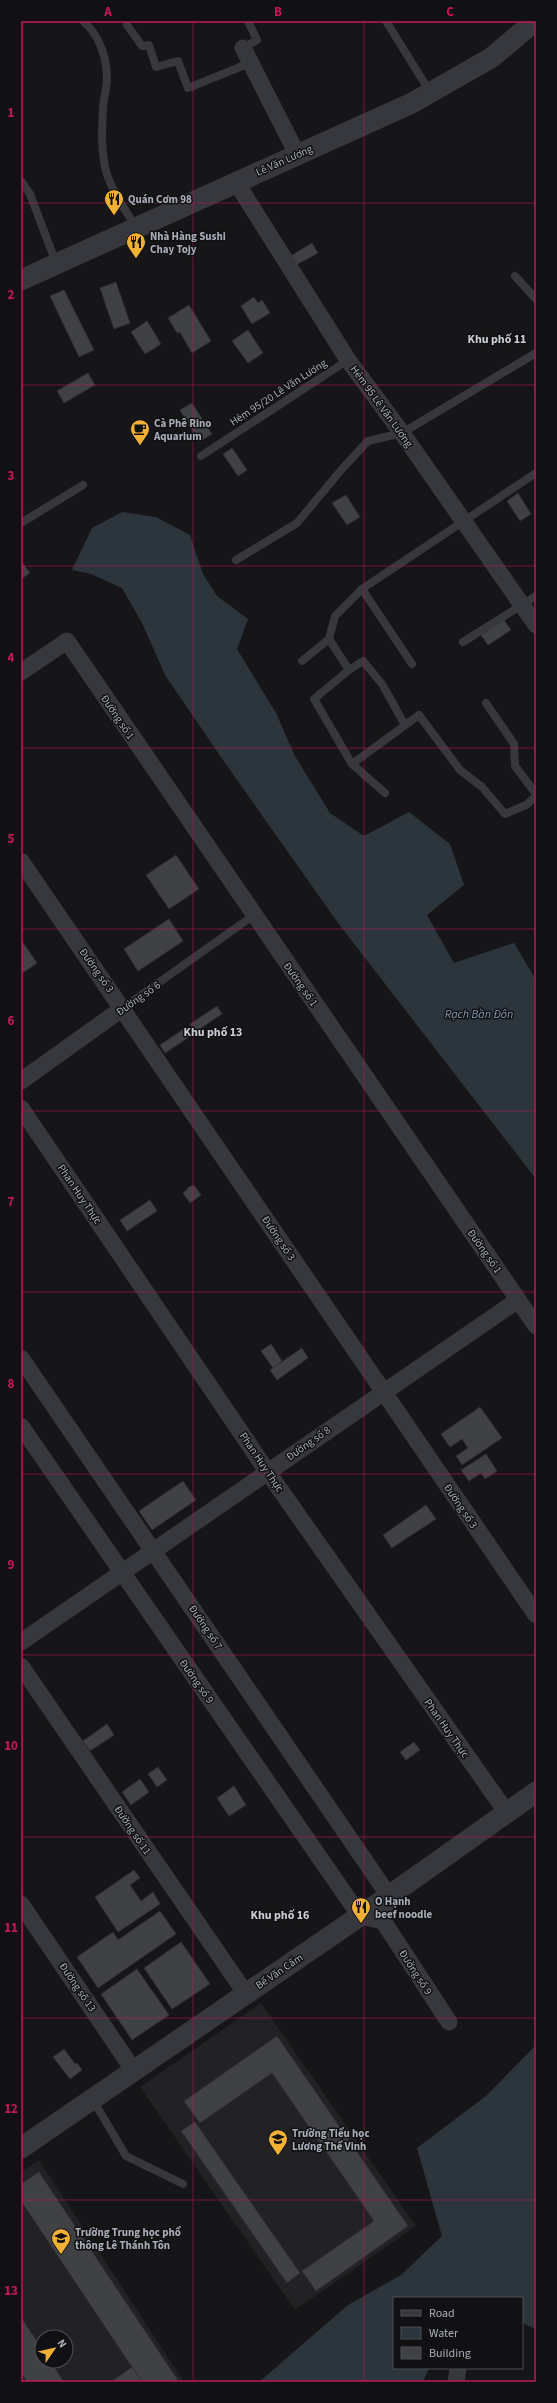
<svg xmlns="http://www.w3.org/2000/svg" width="557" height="2403" viewBox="0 0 557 2403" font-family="'Source Sans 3',sans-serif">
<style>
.built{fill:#222225;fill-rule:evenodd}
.water{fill:#2c353c}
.building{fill:#404145;stroke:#303034}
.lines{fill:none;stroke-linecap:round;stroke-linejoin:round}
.service{stroke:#37383d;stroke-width:8}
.minor{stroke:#37383d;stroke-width:17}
.tertiary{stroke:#37383d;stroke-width:21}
.grid{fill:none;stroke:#c2185b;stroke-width:1;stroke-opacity:0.55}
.labels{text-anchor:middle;stroke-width:3;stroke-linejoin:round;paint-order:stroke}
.street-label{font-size:11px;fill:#a8adb8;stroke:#111113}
.poi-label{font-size:11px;font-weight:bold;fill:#a8adb8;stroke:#111113;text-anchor:start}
.neighbourhood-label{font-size:12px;font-weight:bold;fill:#c9ccd4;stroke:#111113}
.water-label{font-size:12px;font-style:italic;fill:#7f9bb3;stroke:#111113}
.neatline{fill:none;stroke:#c2185b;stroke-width:1.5}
.grid-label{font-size:13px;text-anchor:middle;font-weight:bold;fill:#c2185b}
</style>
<rect width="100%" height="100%" fill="#161618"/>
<!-- built -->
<g class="built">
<polygon points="261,2003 416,2226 295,2310 140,2087"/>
<path d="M39,2160L184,2382H21V2172ZM42,2337H66V2361H42Z"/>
</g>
<!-- water -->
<g class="water">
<polygon points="122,512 156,517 190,535 203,574 217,596 248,619 237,649 276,713 295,756 330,813 364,836 409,812 450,844 464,885 427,915 454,963 514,943 536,980 536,1179 338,923 223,760 165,675 142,623 122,588 91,574 72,570 92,528"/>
<polygon points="536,2045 536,2329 522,2323 522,2298 394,2298 394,2368 429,2368 423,2382 259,2382 348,2305 401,2275 442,2236 417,2148 486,2096"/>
</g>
<!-- building -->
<g class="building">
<polygon points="312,243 318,253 294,266 289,257"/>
<polygon points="116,282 130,323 114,329 100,288"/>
<polygon points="64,290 94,350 79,357 50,296"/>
<polygon points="254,297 258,303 262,300 270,313 252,324 241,306"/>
<polygon points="189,305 211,341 192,353 180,332 177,333 168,318"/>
<polygon points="147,321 161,344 145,354 131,332"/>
<polygon points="248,330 263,353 248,363 232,341"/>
<polygon points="88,373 95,385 64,403 57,391"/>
<polygon points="192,403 212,434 199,442 180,410"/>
<polygon points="232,448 247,470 238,476 223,454"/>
<polygon points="518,493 531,514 520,521 507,501"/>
<polygon points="346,495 360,517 347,525 332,503"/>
<polygon points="21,561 30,573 21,579"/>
<polygon points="504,620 511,630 488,645 481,635"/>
<polygon points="176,855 199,889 169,909 146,875"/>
<polygon points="169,919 183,941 138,971 124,949"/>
<polygon points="21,940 37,963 21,974"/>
<polygon points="217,1006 222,1014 195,1032 190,1024"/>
<polygon points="187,1027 192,1035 165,1053 160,1045"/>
<polygon points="194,1185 201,1195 190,1203 183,1193 188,1189 187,1188"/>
<polygon points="150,1200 157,1211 127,1231 120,1220"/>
<polygon points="271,1344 282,1361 273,1368 261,1351"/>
<polygon points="302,1348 308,1358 277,1380 270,1370"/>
<polygon points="480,1407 502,1438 462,1465 456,1456 468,1448 462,1439 450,1447 441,1434"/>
<polygon points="486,1454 497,1471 485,1479 481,1473 469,1481 461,1470"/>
<polygon points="183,1481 196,1500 152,1530 139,1511"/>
<polygon points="426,1505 436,1519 392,1548 383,1535"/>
<polygon points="107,1724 114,1735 90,1751 83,1741"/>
<polygon points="414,1742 420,1750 406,1760 400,1752"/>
<polygon points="158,1767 167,1780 157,1787 148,1774"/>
<polygon points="140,1779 149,1792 131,1805 122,1792"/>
<polygon points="234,1786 246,1805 229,1816 217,1798"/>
<polygon points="134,1870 140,1878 130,1885 141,1901 153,1892 160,1904 118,1932 95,1897"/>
<polygon points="160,1911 176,1934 98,1988 77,1957 113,1932 118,1940"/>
<polygon points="181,1942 210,1984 172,2009 144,1968"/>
<polygon points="137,1969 169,2015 132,2040 101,1994"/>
<polygon points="277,2036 408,2226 316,2291 302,2271 374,2221 272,2073 200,2123 184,2101"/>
<polygon points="64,2049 75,2064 77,2063 82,2070 70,2079 53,2057"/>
<polygon points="195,2122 300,2273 287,2283 181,2131"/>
<polygon points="39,2172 179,2382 142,2382 21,2201 21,2184"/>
<polygon points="21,2317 42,2349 42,2361 50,2361 64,2382 27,2382 21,2372"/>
<polygon points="132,2367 142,2382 111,2382"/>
</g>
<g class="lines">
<!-- service -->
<g class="service">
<path d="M83,21C99,34 107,58 107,79C107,89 103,99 103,109C102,128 101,148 105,167C110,189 124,208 136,227"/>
<polyline points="386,21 430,92"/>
<polyline points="127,25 142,46 149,45 156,67 178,61 188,88 250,63"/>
<polyline points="243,48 257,40 248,21"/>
<polyline points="21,181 30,194 56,263"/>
<polyline points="515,276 536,299"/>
<polyline points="201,456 348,360"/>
<polyline points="21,523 83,485"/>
<polyline points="236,560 297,523 342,469 368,441 402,433 536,353"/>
<polyline points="362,589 412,664"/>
<polyline points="329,639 349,670"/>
<polyline points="463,642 536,596"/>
<polyline points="302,661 329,639 335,616 362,589 536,473"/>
<polyline points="486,703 514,744 515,766 536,794"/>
<polyline points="352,764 419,715 460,770 482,787 505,814 526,805 536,796"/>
<polyline points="385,793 352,764 314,699 349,670 363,661 382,684 405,725"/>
<polyline points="123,1008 254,915"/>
<polyline points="93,2100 126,2156 183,2184"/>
</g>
<!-- minor -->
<g class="minor">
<polyline points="243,48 297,154"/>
<polyline points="236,182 348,360 402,433 536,625"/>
<polyline points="21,672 67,641 536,1326"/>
<polyline points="21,861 536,1615"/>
<polyline points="21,1081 123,1008"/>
<polyline points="21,1108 267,1471 507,1813"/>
<polyline points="21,1358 389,1896 386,1908"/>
<polyline points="21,1426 360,1916 383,1921 449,2022"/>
<polyline points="21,1642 518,1300"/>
<polyline points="21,1666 246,1994"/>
<polyline points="21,1904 134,2071"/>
<polyline points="456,2382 458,2368"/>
</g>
<!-- tertiary -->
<g class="tertiary">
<polyline points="21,280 412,103 491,58 535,21"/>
<polyline points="21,2148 389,1896 536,1792"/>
</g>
</g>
<!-- grid -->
<path class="grid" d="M193,21V2382M364,21V2382M21,203H536M21,385H536M21,566H536M21,748H536M21,929H536M21,1111H536M21,1292H536M21,1474H536M21,1655H536M21,1837H536M21,2018H536M21,2200H536"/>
<!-- icons -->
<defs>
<g id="restaurant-pin" transform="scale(1)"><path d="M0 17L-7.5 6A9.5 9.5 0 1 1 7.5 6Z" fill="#f2b134" stroke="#111113"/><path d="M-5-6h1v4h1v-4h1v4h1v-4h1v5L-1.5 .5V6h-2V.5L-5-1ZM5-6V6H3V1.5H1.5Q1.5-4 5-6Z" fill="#111"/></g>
<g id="cafe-pin" transform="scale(1)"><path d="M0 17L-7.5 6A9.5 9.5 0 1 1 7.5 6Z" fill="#f2b134" stroke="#111113"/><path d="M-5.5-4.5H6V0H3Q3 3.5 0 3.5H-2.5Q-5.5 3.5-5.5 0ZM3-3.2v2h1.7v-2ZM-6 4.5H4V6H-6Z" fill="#111"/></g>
<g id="school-pin" transform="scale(1)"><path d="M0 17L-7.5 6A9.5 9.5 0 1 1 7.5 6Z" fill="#f2b134" stroke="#111113"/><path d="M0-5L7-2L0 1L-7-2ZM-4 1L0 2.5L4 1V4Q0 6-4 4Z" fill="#111"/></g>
</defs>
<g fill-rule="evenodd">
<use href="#restaurant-pin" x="114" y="199"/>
<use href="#restaurant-pin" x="136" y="242"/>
<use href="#cafe-pin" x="140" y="429"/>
<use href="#restaurant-pin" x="361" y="1907"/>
<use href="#school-pin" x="278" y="2139"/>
<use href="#school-pin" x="61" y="2238"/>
</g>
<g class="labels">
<!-- street labels -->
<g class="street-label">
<text transform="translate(284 160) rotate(-24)" y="4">Lê Văn Lương</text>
<text transform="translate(278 392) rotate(-33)" y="4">Hẻm 95/20 Lê Văn Lương</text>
<text transform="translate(382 406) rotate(54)" y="4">Hẻm 95 Lê Văn Lương</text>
<text transform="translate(118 717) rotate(56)" y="4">Đường số 1</text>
<text transform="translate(97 970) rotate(55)" y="4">Đường số 3</text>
<text transform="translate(301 984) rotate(55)" y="4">Đường số 1</text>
<text transform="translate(138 998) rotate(-35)" y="4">Đường số 6</text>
<text transform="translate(80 1194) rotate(56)" y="4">Phan Huy Thực</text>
<text transform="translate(279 1238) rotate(56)" y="4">Đường số 3</text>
<text transform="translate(485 1251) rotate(55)" y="4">Đường số 1</text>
<text transform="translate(308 1443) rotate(-35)" y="4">Đường số 8</text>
<text transform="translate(262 1462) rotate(56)" y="4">Phan Huy Thực</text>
<text transform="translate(461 1506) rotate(56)" y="4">Đường số 3</text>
<text transform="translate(206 1627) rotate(56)" y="4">Đường số 7</text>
<text transform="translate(197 1681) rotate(55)" y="4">Đường số 9</text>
<text transform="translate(447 1728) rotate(55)" y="4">Phan Huy Thực</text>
<text transform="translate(133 1830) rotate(56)" y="4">Đường số 11</text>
<text transform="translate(279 1971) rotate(-34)" y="4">Bế Văn Cấm</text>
<text transform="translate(416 1972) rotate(57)" y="4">Đường số 9</text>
<text transform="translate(78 1987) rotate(56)" y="4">Đường số 13</text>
</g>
<!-- poi labels -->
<g class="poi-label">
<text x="128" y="203">Quán Cơm 98</text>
<text x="150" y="240">Nhà Hàng Sushi<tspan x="150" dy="13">Chay Tojy</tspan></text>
<text x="154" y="427">Cà Phê Rino<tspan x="154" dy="13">Aquarium</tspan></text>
<text x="375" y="1905">O Hạnh<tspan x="375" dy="13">beef noodle</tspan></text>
<text x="292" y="2137">Trường Tiểu học<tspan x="292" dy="13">Lương Thế Vinh</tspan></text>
<text x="75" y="2236">Trường Trung học phổ<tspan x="75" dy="13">thông Lê Thánh Tôn</tspan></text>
</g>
<!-- neighbourhood labels -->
<g class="neighbourhood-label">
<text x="497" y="343">Khu phố 11</text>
<text x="213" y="1036">Khu phố 13</text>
<text x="280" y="1919">Khu phố 16</text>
</g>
<!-- water labels -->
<g class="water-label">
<text x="479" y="1018">Rạch Bần Đôn</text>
</g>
</g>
<!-- border -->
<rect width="557" height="2403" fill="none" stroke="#111113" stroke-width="44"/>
<!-- legend -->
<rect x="393" y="2297" width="130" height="72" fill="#111113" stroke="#4d4f55"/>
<rect x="401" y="2310" width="20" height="6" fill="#37383d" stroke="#4d4f55"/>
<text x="429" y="2317" font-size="12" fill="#a8adb8">Road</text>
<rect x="401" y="2327" width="20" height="12" fill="#2c353c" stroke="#4d4f55"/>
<text x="429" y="2337" font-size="12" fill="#a8adb8">Water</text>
<rect x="401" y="2347" width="20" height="12" fill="#404145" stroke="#4d4f55"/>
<text x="429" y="2357" font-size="12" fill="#a8adb8">Building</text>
<!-- north arrow -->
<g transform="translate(54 2349) rotate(56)"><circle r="19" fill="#111113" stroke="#4d4f55"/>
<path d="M0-3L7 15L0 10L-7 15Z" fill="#f2b134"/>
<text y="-6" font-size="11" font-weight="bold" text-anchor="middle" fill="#a8adb8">N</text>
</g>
<rect x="22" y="22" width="513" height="2359" class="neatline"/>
<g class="grid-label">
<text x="108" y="16">A</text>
<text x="278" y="16">B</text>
<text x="450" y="16">C</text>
<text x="11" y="117">1</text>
<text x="11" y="299">2</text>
<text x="11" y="480">3</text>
<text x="11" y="662">4</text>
<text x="11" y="843">5</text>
<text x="11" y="1025">6</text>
<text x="11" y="1206">7</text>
<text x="11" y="1388">8</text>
<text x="11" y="1569">9</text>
<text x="11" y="1750">10</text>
<text x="11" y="1932">11</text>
<text x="11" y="2113">12</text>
<text x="11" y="2295">13</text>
</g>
</svg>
